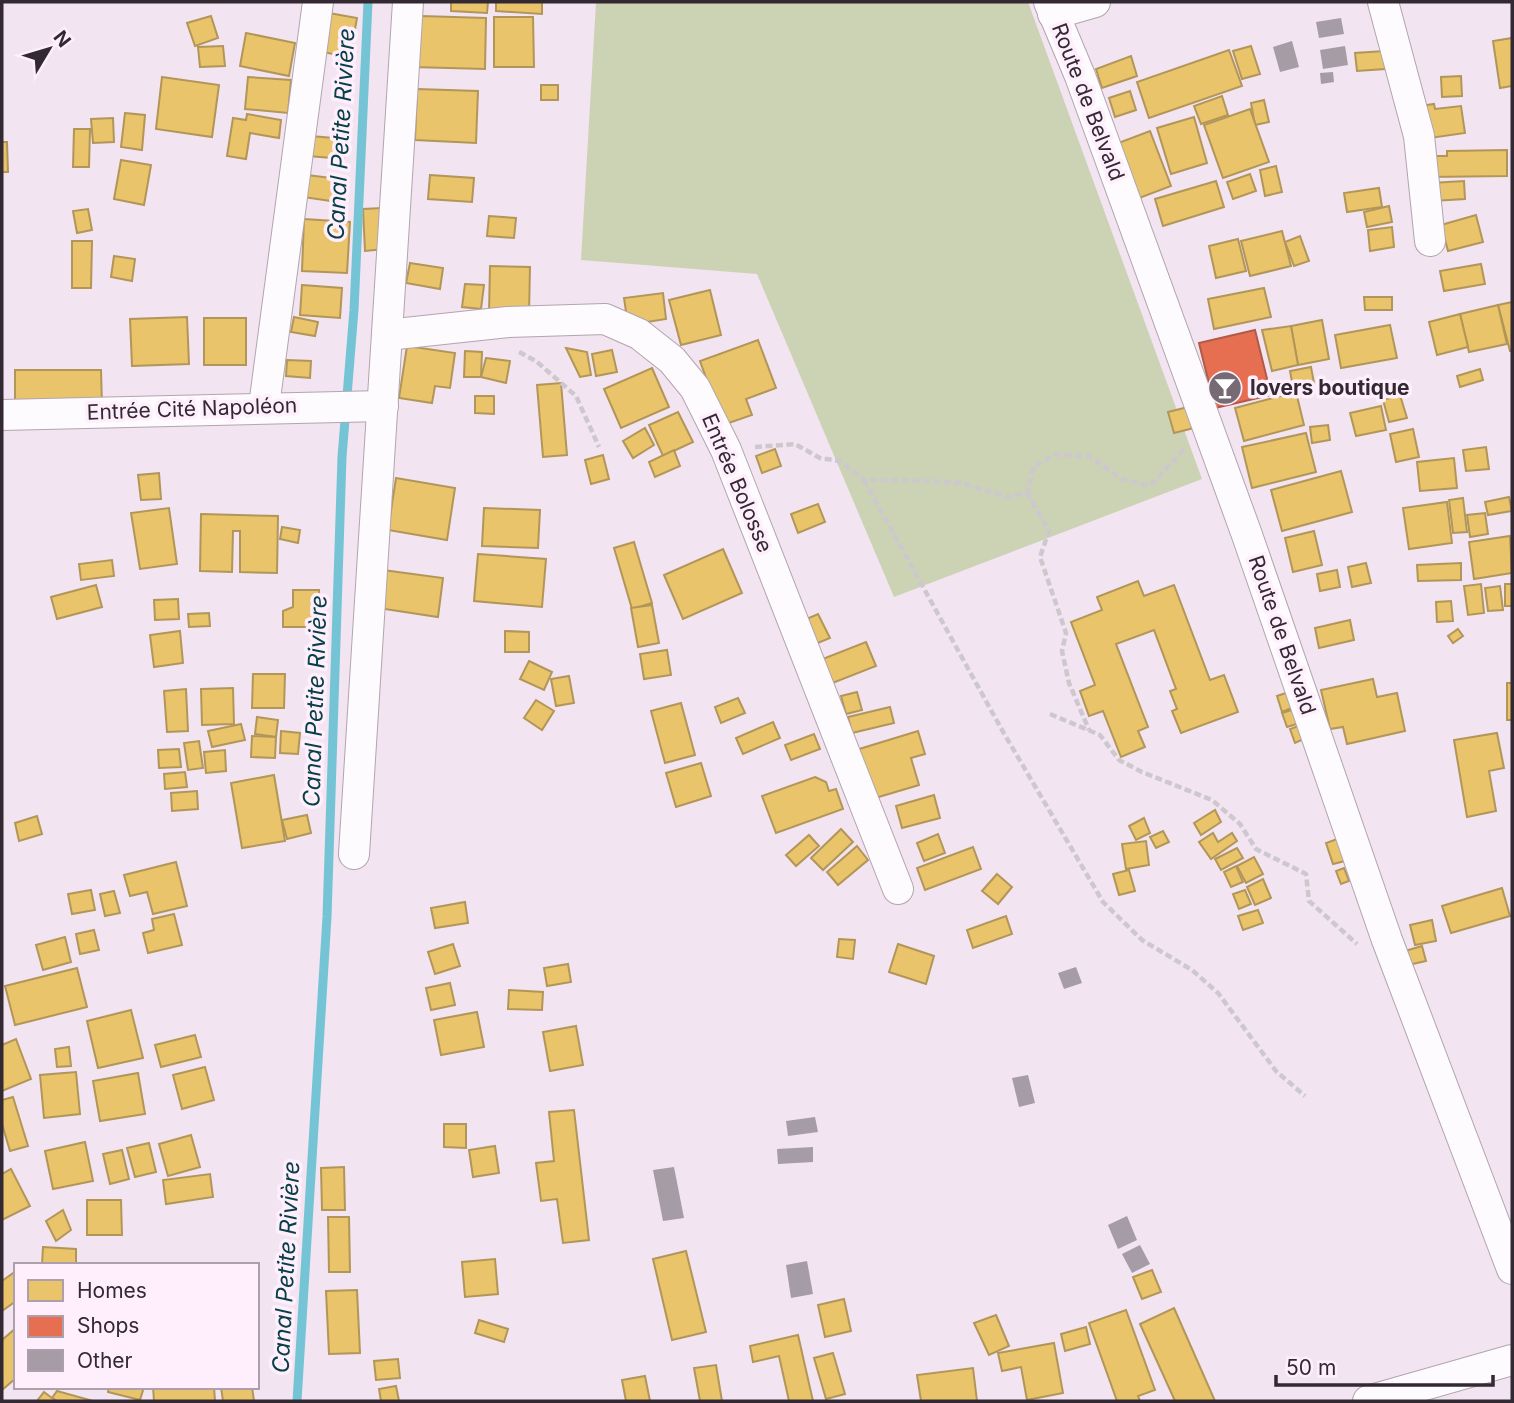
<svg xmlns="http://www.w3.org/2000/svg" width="1514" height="1403" viewBox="0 0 1514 1403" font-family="Inter,sans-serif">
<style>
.green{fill:#ccd3b5}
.homes{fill:#e9c46a;stroke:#b29659;stroke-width:2}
.shops{fill:#e76f51;stroke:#b15a48;stroke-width:2}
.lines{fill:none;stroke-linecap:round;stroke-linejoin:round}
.stream{stroke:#74c4d5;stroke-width:9}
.building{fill:#a69ca5}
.minor-casing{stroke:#b1a5af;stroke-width:32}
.path{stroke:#cdc8cd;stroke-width:4.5;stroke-dasharray:7 3.5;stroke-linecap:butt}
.minor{stroke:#fdfbfd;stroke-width:30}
.labels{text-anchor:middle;stroke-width:7;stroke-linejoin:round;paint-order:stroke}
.street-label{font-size:21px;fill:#332932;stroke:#ffeffd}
.poi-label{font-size:21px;font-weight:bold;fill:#332932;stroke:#ffeffd;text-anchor:start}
.water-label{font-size:23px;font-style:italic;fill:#074047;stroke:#ffeffd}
</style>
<rect width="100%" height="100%" fill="#f2e4f0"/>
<!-- green -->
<polygon class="green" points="596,2 1028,2 1202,479 894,597 757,274 581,260"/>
<!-- homes -->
<g class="homes">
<polygon points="451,2 488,2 487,13 451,11"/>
<polygon points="496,2 542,2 542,14 496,11"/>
<polygon points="329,13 357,18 350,57 322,52"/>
<polygon points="211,16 218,38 195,46 187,23"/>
<polygon points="421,16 486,18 485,69 412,67"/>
<polygon points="494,17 533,17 534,67 494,67"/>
<polygon points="246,33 295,43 289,76 240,66"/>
<polygon points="1512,38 1512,86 1500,88 1493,41"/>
<polygon points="223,46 225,66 200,67 198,47"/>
<polygon points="1251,46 1260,74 1242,79 1233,51"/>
<polygon points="1229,50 1242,86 1149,118 1137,82"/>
<polygon points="1384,51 1385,69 1357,71 1355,53"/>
<polygon points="1131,56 1137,76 1102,88 1096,69"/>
<polygon points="1461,76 1462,96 1442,97 1441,77"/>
<polygon points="162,77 219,85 212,137 156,129"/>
<polygon points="248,77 291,80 288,113 245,109"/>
<rect x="541" y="85" width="17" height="15"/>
<polygon points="417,89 478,91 476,143 415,140"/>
<polygon points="1130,91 1136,110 1115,117 1109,98"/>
<polygon points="1222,96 1228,115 1201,124 1194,106"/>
<polygon points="1264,100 1269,122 1255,125 1251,103"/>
<polygon points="1434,104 1435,109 1461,106 1465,133 1430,138 1414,107"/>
<polygon points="1250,109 1269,162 1223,178 1204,125"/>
<polygon points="125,113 145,115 142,150 121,147"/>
<polygon points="247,114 281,120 279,138 250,133 246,159 227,156 233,118 246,120"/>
<polygon points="1194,117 1207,163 1171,174 1157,128"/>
<polygon points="113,118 114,142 93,143 91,119"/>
<polygon points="74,129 90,129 89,167 73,167"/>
<polygon points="1150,131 1171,186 1134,200 1113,145"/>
<polygon points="310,136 346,139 344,159 308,156"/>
<polygon points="2,142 7,142 8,172 2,172"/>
<polygon points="1507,150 1507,176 1429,177 1428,156 1447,156 1447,151"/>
<polygon points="121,160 151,165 144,205 114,199"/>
<polygon points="1276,166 1282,192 1265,196 1260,170"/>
<polygon points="299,174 348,180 345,203 296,196"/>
<polygon points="1250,174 1256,191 1233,199 1227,182"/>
<polygon points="430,175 474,178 472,202 428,199"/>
<polygon points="1216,181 1224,207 1163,226 1155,199"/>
<polygon points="1464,181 1465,199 1433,201 1431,183"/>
<polygon points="1379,188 1382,207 1347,212 1344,193"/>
<polygon points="1389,206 1392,222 1367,227 1364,212"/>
<polygon points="382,208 385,249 365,251 363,209"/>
<polygon points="88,209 92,230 77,233 73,211"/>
<polygon points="1476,215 1483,242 1448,251 1441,225"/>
<polygon points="489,216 516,218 514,238 487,236"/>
<polygon points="304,219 350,222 347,273 302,271"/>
<polygon points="1392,227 1394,247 1370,251 1368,230"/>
<polygon points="1282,231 1291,266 1250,276 1241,241"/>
<polygon points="1300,236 1309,261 1294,266 1285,242"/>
<polygon points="1238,239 1246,271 1216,278 1209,246"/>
<polygon points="72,241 92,241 91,288 72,288"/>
<polygon points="114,256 135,259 132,281 111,277"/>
<polygon points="410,263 443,268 440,289 406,283"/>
<polygon points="1481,264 1485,284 1444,291 1440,271"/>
<polygon points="490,266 530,267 529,314 489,313"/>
<polygon points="465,284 484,285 481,309 462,307"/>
<polygon points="302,285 342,288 340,318 300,315"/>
<polygon points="1264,288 1271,317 1214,329 1208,299"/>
<polygon points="710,290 721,335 681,345 669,300"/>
<polygon points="663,293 666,319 628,325 624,298"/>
<polygon points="1364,297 1392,297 1392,310 1365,310"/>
<polygon points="1512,302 1512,351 1510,351 1498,305"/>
<polygon points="1498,305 1507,344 1469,352 1460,314"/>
<polygon points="1460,314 1468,347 1437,355 1429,322"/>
<polygon points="187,317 189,364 132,366 130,319"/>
<polygon points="294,317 318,322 315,336 291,332"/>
<rect x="204" y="318" width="42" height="47"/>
<polygon points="1322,320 1329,359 1298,365 1291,326"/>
<polygon points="1390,325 1397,358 1341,368 1335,335"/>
<polygon points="1291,326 1298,365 1272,371 1262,330"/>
<polygon points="758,340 776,388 746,399 752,415 723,425 700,361"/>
<polygon points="407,346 455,353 450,388 435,386 432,403 399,398"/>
<polygon points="566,348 587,352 591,375 580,377"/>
<polygon points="612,350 617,372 596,376 592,354"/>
<polygon points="465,351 482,352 481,377 464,377"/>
<polygon points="486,358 510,361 506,383 481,377"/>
<polygon points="287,360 311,361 310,378 286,376"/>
<polygon points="1311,367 1314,383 1293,387 1290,371"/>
<polygon points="652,368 669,407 621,428 604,389"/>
<polygon points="1480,369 1483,380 1460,387 1457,376"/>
<polygon points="15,370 101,370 102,406 15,405"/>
<polygon points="561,383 567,455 543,457 537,385"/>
<polygon points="1296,392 1304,425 1244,441 1235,408"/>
<polygon points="1400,395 1407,418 1389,422 1383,400"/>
<polygon points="475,396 494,396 494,414 475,413"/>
<polygon points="1381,406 1386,430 1356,436 1350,413"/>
<polygon points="1188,407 1194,428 1174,433 1168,412"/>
<polygon points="678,412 693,442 663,456 649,425"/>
<polygon points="1328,425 1330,440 1312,443 1310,427"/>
<polygon points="645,428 654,445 633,458 623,441"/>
<polygon points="1413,429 1419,457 1396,462 1390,434"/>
<polygon points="1306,433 1316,472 1252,488 1242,447"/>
<polygon points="1486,447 1489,469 1466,471 1463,450"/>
<polygon points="775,449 781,466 762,473 756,456"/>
<polygon points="674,450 680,466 655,477 649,462"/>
<polygon points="603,455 609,479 591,484 585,460"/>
<polygon points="1454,458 1457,488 1420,491 1417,462"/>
<polygon points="1341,471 1352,512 1282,531 1271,490"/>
<polygon points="159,473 161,499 141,500 138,475"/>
<polygon points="396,478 455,488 447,540 388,530"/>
<polygon points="1509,497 1512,511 1488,515 1485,502"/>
<polygon points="1463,498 1467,532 1453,533 1449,500"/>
<polygon points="1447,502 1452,543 1409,549 1403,508"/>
<polygon points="818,504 825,522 798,533 791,514"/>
<polygon points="169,508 177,564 140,569 131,513"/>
<polygon points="484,508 540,510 538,548 482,546"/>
<polygon points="1485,513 1488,534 1470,537 1467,515"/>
<polygon points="201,514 278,516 277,573 240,572 240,531 233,531 232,572 200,571"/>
<polygon points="282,527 300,530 298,543 280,539"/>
<polygon points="1314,531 1322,565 1293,572 1285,538"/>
<polygon points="1510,536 1512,573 1474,579 1469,542"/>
<polygon points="634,542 652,603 632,609 614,548"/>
<polygon points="723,549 742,593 683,619 664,575"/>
<polygon points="478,554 546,559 542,607 474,601"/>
<polygon points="112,560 114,576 81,580 79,564"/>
<polygon points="1366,563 1371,583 1352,587 1348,567"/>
<polygon points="1461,563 1461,580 1418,581 1417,565"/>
<polygon points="383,570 443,578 438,617 378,608"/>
<polygon points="1337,570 1340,587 1320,591 1317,574"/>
<polygon points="1138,581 1144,596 1174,585 1210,680 1224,675 1238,712 1181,733 1172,711 1177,709 1170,691 1176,689 1154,630 1116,644 1148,727 1138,731 1145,747 1121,757 1103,711 1089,716 1080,691 1095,685 1071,622 1102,610 1097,597"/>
<polygon points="1481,584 1484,613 1468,615 1464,586"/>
<rect x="1505" y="584" width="7" height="22"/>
<polygon points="96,585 102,607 57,619 51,597"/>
<polygon points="1500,586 1503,610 1488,611 1485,588"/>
<polygon points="293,590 319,590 318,627 283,627 283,611 293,607"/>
<polygon points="178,599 179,619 155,620 154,600"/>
<polygon points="1451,601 1453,621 1437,622 1436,602"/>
<polygon points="652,605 659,643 638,647 631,608"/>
<polygon points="209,613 210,626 189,627 188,614"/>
<polygon points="818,614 830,638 813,645 802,621"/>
<polygon points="1350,620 1354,640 1319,648 1315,628"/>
<polygon points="1458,629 1463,636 1453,643 1448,636"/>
<polygon points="180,631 183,663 154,667 150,635"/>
<polygon points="505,631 529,632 529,652 505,652"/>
<polygon points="866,642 876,666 830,684 820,660"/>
<polygon points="667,650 671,675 644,679 640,654"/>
<polygon points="529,661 552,672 544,690 520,679"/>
<polygon points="253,674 285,674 284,708 252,708"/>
<polygon points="569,676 574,703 556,706 551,679"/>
<polygon points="1373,679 1377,697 1397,693 1405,731 1347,744 1343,727 1330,729 1321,690"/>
<rect x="1507" y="683" width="5" height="37"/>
<polygon points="233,688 234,724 202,725 201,689"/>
<polygon points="186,689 188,731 167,732 164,691"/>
<polygon points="857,692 862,710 846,714 841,696"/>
<polygon points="1289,692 1294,707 1282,712 1277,696"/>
<polygon points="738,698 745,713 721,723 715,707"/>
<polygon points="536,700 554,711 542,730 524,718"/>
<polygon points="681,703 695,755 665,763 651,711"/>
<polygon points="890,707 894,723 852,733 848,717"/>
<polygon points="1301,707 1306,721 1287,727 1282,713"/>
<polygon points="257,717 278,720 276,737 255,734"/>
<polygon points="773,722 780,738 743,754 736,738"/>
<polygon points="241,724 245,740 212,747 208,731"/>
<polygon points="1301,725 1306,738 1295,743 1290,729"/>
<polygon points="281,731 300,733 298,754 280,753"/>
<polygon points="918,731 925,754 911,758 919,785 872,799 856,750"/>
<polygon points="1497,733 1504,768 1489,771 1496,811 1467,817 1454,740"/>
<polygon points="814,734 820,749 791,760 785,745"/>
<polygon points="252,736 276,737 275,758 251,757"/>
<polygon points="199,741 203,768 188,770 184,743"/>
<polygon points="179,749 181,767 159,768 158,750"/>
<polygon points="225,750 226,771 206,773 204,752"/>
<polygon points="701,763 711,796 676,807 666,773"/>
<polygon points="185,772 187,787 165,789 164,774"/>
<polygon points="274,775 285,841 242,848 231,783"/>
<polygon points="815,777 826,782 829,791 836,789 843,809 776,833 762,796"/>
<polygon points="197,791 198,809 172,811 171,793"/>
<polygon points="934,795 940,818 902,828 896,806"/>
<polygon points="1215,810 1221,822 1201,835 1194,823"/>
<polygon points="307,815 311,833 287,839 282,820"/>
<polygon points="37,816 42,834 19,841 15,823"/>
<polygon points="1144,818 1150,833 1136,840 1129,826"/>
<polygon points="841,829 853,842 823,870 811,858"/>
<polygon points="1163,831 1169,842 1156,848 1150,837"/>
<polygon points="1213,833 1218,842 1232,833 1237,841 1211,859 1199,842"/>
<polygon points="938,834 945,853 924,861 917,843"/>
<polygon points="809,835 819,846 796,866 786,855"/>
<polygon points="1337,839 1345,861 1333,864 1326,843"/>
<polygon points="1146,841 1149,865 1126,869 1122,844"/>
<polygon points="857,846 868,860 838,885 827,872"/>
<polygon points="973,847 981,869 925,890 917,868"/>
<polygon points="1237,848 1243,858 1221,870 1215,859"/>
<polygon points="1254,857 1263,874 1246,883 1237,866"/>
<polygon points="176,862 187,906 153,914 147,892 130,896 124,875"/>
<polygon points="1236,866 1243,882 1231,887 1224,872"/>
<polygon points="1344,868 1349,881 1341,884 1336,871"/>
<polygon points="1129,870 1135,891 1119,895 1113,874"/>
<polygon points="997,874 1012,887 998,904 982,891"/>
<polygon points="1263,879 1271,898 1255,905 1247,887"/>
<polygon points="1502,888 1510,916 1451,933 1442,906"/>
<polygon points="91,890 95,910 72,914 68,894"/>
<polygon points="1245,890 1251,904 1239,909 1233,894"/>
<polygon points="114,891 120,913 105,916 100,894"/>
<polygon points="465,902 468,923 435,928 431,908"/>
<polygon points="1258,910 1263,923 1243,930 1238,916"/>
<polygon points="174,914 182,945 148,953 143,933 154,930 152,919"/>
<polygon points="1006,916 1012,934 973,948 967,930"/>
<polygon points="1432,920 1436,941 1415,945 1410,925"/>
<polygon points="94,930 99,950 80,954 76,934"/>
<polygon points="65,937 71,962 43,970 36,945"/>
<polygon points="839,939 855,940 853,959 837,957"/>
<polygon points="453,944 460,966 435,974 428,952"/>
<polygon points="898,944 934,956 926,984 889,972"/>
<polygon points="1422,946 1426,961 1408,965 1405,951"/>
<polygon points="568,964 571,982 547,986 544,968"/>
<polygon points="77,968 87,1007 15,1025 5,986"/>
<polygon points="450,983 455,1005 431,1010 426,988"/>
<polygon points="509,990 543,992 542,1010 508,1009"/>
<polygon points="131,1010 143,1058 98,1068 87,1021"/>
<polygon points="477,1012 484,1047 441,1055 434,1020"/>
<polygon points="576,1026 583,1065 550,1071 543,1032"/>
<polygon points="195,1035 201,1057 161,1067 155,1045"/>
<polygon points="16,1039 31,1079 2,1091 2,1045"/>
<polygon points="69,1047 71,1066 57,1067 55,1049"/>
<polygon points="205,1067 214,1100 182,1109 173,1075"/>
<polygon points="76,1072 80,1114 44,1118 40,1075"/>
<polygon points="138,1073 145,1114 100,1121 93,1081"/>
<polygon points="13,1097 28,1146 10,1151 2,1124 2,1100"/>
<polygon points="574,1110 589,1240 563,1243 557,1199 541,1201 536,1163 554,1161 549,1112"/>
<polygon points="444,1124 466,1124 466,1148 444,1147"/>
<polygon points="191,1135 200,1167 168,1176 159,1144"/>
<polygon points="85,1142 93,1181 53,1189 45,1151"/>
<polygon points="149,1143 156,1172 135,1177 127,1148"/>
<polygon points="495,1146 499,1173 473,1177 469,1150"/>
<polygon points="122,1150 129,1179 110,1184 103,1154"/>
<polygon points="344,1167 345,1210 322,1210 321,1168"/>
<polygon points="11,1169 30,1206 2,1220 2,1174"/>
<polygon points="210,1174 213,1197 166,1204 163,1180"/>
<polygon points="87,1200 121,1200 122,1235 87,1235"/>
<polygon points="63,1210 71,1230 56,1241 46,1221"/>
<polygon points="328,1217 349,1217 350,1272 329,1272"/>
<polygon points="43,1247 76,1249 76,1265 42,1265"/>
<polygon points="686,1251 706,1332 672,1340 653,1259"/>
<polygon points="495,1259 498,1294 465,1297 462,1262"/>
<polygon points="1152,1270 1161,1292 1142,1299 1133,1277"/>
<polygon points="16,1271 16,1301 2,1311 2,1281"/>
<polygon points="357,1290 360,1353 329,1354 326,1291"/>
<polygon points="844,1299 851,1331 825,1337 818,1305"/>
<polygon points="1174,1308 1215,1401 1175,1401 1140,1324"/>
<polygon points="1126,1310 1155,1390 1138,1396 1140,1401 1117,1401 1089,1323"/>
<polygon points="996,1315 1009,1346 989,1355 974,1323"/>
<polygon points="479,1320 508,1329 504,1342 475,1333"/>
<polygon points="1086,1327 1090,1344 1065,1351 1061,1334"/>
<polygon points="16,1328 16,1378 2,1390 2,1340"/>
<polygon points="798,1335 813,1401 789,1401 779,1356 753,1362 750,1346"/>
<polygon points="1054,1343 1063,1393 1027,1400 1021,1367 1002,1371 998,1353"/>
<polygon points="833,1353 845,1394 826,1399 814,1358"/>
<polygon points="398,1359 400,1378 376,1380 374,1361"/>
<polygon points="716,1365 722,1401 700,1401 694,1368"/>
<polygon points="973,1368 977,1401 921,1401 917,1375"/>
<polygon points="645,1376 650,1401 626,1401 622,1380"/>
<polygon points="396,1386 399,1401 381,1401 379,1389"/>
<polygon points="109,1387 144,1387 140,1400 108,1392"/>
<polygon points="153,1387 214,1387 215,1401 154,1401"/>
<polygon points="221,1387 252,1387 254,1401 223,1401"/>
<polygon points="57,1391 93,1401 57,1401 52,1398"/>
<polygon points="44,1392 52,1398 57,1401 37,1401"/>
</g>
<!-- shops -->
<polygon class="shops" points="1255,330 1271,395 1215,408 1199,343"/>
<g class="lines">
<!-- stream -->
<polyline class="stream" points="297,1401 327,917 342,457 354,310 368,2"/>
</g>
<!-- building -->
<g class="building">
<polygon points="1341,18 1344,34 1319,38 1316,22"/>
<polygon points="1292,41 1299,67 1280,72 1273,47"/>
<polygon points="1345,46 1348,65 1323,69 1320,50"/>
<polygon points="1333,72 1334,82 1321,84 1320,73"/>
<polygon points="1076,967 1082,983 1064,989 1058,973"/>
<polygon points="1028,1075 1035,1103 1019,1107 1012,1078"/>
<polygon points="815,1117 818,1132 788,1136 786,1121"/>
<polygon points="813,1147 813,1162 778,1164 777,1149"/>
<polygon points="674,1167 684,1218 663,1221 653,1170"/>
<polygon points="1127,1216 1137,1240 1118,1249 1108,1225"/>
<polygon points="1140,1245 1150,1264 1132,1273 1122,1254"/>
<polygon points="807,1261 813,1294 791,1298 786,1265"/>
</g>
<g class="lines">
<!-- minor casing -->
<g class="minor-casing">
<g id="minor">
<polyline points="1049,2 1080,76 1247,535 1387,940 1512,1269"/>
<polyline points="1383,2 1419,136 1430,241"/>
<polyline points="1053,14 1095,2"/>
<polyline points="387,335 508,322 605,319 639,334 672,360 695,388 726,450 898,889"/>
<polyline points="264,406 318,2"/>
<polyline points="2,415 383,406"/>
<polyline points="354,854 408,2"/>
<polyline points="1368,1401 1512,1360"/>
</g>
</g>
<!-- path -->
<g class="path">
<polyline points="519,352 536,361 576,396 599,447"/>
<polyline points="755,447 795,444 820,458 840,461 864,480 940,481 962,483 1006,497 1027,493 1034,466 1055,455 1089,456 1122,479 1150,486 1185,448"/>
<polyline points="864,480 1002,730 1103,902 1142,940 1192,970 1218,993 1276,1071 1305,1096"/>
<polyline points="1027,493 1049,531 1040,557 1066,633 1062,651 1069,683 1089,730"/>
<polyline points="1050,714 1100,735 1119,760 1142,772 1212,800 1240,824 1256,849 1306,874 1309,901 1357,944"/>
</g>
<!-- minor -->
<use href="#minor" class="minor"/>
</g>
<!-- icons -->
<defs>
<g id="bar-disc" transform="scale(1.75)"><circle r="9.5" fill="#766a74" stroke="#ffeffd"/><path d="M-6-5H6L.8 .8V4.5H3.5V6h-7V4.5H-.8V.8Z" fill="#fff"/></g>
</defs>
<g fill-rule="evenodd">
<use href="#bar-disc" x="1225" y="388"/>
</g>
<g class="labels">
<!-- street labels -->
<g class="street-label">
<text transform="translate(1088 102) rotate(69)" y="7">Route de Belvald</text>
<text transform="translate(192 409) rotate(-2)" y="7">Entrée Cité Napoléon</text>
<text transform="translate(737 483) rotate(67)" y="7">Entrée Bolosse</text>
<text transform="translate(1282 635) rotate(71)" y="7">Route de Belvald</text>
</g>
<!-- poi labels -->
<g class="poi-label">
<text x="1250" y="395">lovers boutique</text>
</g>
<!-- water labels -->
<g class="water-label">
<text transform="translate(341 134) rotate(-87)" y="8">Canal Petite Rivière</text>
<text transform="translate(315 701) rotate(-88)" y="8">Canal Petite Rivière</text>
<text transform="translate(286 1267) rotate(-87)" y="8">Canal Petite Rivière</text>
</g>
</g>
<!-- border -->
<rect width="1514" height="1403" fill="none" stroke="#332932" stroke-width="7"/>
<!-- legend -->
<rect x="14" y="1263" width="245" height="126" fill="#ffeffd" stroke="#ada0ac" stroke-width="2"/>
<rect x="28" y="1280" width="35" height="21" fill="#e9c46a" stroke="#ada0ac" stroke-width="2"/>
<text x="77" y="1298" font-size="21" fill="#332932">Homes</text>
<rect x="28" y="1316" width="35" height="21" fill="#e76f51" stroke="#ada0ac" stroke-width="2"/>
<text x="77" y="1333" font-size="21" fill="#332932">Shops</text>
<rect x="28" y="1350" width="35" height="21" fill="#a69ca5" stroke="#ada0ac" stroke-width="2"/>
<text x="77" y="1368" font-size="21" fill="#332932">Other</text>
<!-- north arrow -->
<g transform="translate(49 49) rotate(52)" stroke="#ffeffd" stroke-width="5" paint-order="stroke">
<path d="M0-5L12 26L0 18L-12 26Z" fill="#332932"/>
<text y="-10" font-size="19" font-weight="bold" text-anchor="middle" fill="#332932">N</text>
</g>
<!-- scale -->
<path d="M1276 1375v10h217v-10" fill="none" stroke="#332932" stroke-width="3.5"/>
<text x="1286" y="1375" font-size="21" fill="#332932" stroke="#ffeffd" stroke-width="5" paint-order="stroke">50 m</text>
</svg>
